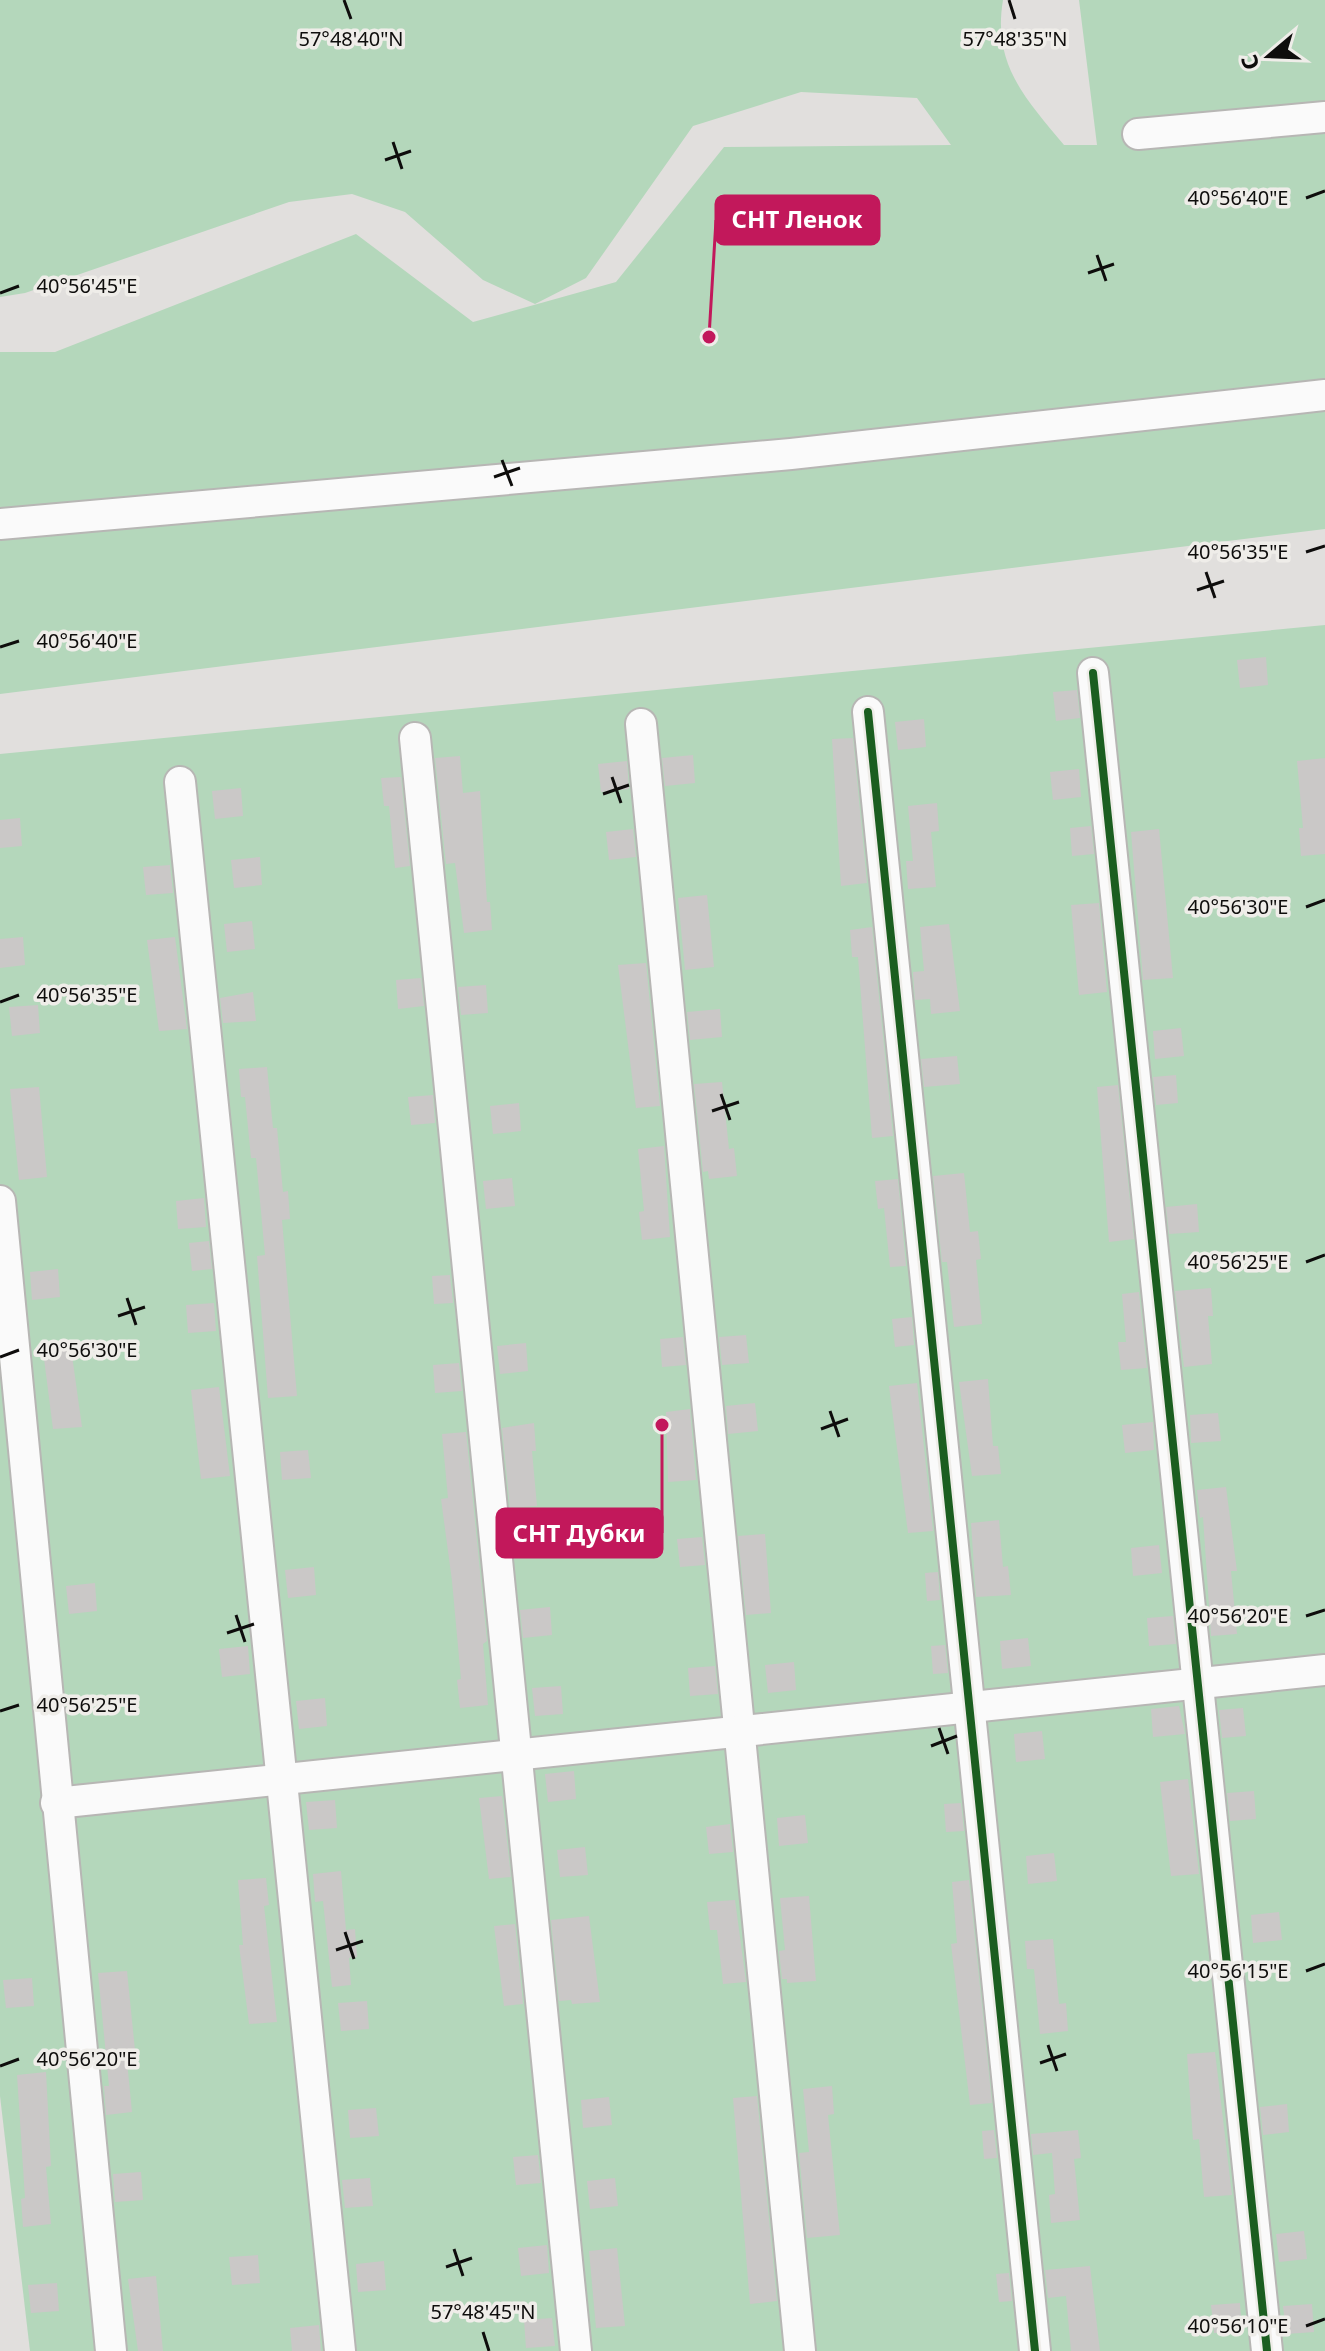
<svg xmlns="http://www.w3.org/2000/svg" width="1325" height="2351" viewBox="0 0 1325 2351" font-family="'Noto Sans',sans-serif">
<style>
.green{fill:#b4d7bb}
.building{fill:#cac8c7}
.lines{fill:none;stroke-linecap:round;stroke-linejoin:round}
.minor-casing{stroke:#b7b6b4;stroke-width:34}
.minor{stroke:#fafafa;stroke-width:30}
.cycleway-casing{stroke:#efede9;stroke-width:13}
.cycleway{stroke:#1b5e20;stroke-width:8}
.ticks{fill:none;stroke:#0e0d0c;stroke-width:3}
.ticks-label{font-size:20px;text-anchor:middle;fill:#0e0d0c;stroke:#efede9;stroke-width:7;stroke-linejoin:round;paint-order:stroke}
.leader{fill:none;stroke:#c2185b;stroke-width:3}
.callout-dot{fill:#c2185b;stroke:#efede9;stroke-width:3}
.callout{fill:#c2185b;stroke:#c2185b;stroke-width:3}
.callout-label{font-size:24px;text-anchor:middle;font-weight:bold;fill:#fff}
</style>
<rect width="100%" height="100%" fill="#e1dfdd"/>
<!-- green -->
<g class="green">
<path d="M0,0H1003C992,65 1026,99 1064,145H1097L1079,0H1325V529L0,694V352H55L356,234L473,322L616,282L724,147L951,145L917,98L801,92L693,126L586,278L535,304L483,280L405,212L352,194L289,202L25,293L0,297Z"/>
<polygon points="1325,625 1325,2351 30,2351 0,2096 0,754"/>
</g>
<!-- building -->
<g class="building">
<polygon points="1266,657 1268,685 1240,688 1237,660"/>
<polygon points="1077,690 1080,718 1056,721 1053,692"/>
<polygon points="924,719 926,747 898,750 895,722"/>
<polygon points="853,738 867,883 841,886 832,739"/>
<polygon points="693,755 695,783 665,786 662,758"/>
<polygon points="460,756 463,793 480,791 487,902 490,902 492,930 464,933 455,863 446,864 435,758"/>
<polygon points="1325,758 1325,854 1301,856 1299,828 1303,828 1297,761"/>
<polygon points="627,761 629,789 601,792 598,764"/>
<polygon points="1079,769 1081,797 1053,800 1050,772"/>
<polygon points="401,777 410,866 395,868 389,806 384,806 381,778"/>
<polygon points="241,788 243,816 215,819 212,791"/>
<polygon points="937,803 939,831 931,832 936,887 908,889 906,861 913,861 908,806"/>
<polygon points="20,818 22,846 0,848 0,820"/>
<polygon points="1091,826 1094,854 1072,856 1070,828"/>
<polygon points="633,829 636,857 609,860 606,832"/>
<polygon points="1159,829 1173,978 1143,980 1131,832"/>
<polygon points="260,857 262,885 234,888 231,860"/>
<polygon points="170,865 173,893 146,895 143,867"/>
<polygon points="707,895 714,967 685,970 678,898"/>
<polygon points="1099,903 1107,992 1079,995 1071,905"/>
<polygon points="252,921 255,949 227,952 224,924"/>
<polygon points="949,924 960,1011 931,1014 930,999 915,1000 913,972 924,971 920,927"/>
<polygon points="872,927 893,1136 872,1138 858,957 852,957 850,930"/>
<polygon points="23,937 25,965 0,968 0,939"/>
<polygon points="175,937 187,1029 159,1031 147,940"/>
<polygon points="646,963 660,1106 636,1108 618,965"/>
<polygon points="421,978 424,1006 398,1009 396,980"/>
<polygon points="486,985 488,1013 461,1015 458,987"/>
<polygon points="253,992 256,1021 223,1023 220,998"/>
<polygon points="38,1005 40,1033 12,1036 9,1007"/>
<polygon points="720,1009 722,1037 690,1040 687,1012"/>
<polygon points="1181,1028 1184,1056 1155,1059 1153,1031"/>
<polygon points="957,1056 960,1084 924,1087 921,1059"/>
<polygon points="267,1067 273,1128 277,1128 283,1192 288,1191 290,1219 282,1220 297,1396 268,1398 257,1256 265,1255 256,1158 251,1158 245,1097 241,1097 239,1069"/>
<polygon points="1176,1075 1178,1103 1156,1105 1153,1077"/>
<polygon points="722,1082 729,1149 734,1148 737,1176 709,1179 708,1171 703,1172 694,1084"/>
<polygon points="1118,1085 1134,1239 1109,1242 1097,1087"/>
<polygon points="39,1087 47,1177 19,1180 10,1089"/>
<polygon points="433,1095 435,1123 411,1125 408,1097"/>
<polygon points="519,1103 521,1131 493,1134 490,1106"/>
<polygon points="664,1146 670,1237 642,1240 639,1212 644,1211 638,1149"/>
<polygon points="964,1173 970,1232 978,1231 981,1259 976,1260 982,1324 954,1327 947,1262 942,1262 933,1176"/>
<polygon points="512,1178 515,1206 486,1209 483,1181"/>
<polygon points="898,1179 906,1266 890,1267 884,1208 878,1209 875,1181"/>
<polygon points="204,1198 206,1227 178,1229 176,1201"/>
<polygon points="1197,1204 1199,1232 1169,1234 1166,1207"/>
<polygon points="209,1241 212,1269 192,1271 189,1243"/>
<polygon points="58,1269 60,1297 32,1300 30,1272"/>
<polygon points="450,1275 453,1303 434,1304 432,1276"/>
<polygon points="1211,1288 1213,1316 1208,1316 1212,1364 1184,1367 1175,1291"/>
<polygon points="1139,1292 1147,1368 1121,1370 1118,1342 1126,1342 1122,1294"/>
<polygon points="214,1303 216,1331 188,1333 186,1305"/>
<polygon points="912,1317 914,1345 895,1347 892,1319"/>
<polygon points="746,1335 749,1363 722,1365 719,1337"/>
<polygon points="683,1337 686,1365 662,1367 660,1339"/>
<polygon points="70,1341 82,1427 53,1429 42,1343"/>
<polygon points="526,1343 528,1371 500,1374 497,1346"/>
<polygon points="459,1363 462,1391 435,1393 433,1365"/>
<polygon points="988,1379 993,1446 998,1446 1001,1474 972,1476 959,1382"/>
<polygon points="917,1383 933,1531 908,1533 889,1386"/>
<polygon points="219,1387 230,1476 201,1479 191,1390"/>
<polygon points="755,1403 758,1431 728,1434 726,1406"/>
<polygon points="690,1409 696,1480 668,1482 666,1412"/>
<polygon points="1218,1413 1221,1441 1191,1443 1190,1415"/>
<polygon points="1153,1422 1154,1450 1125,1453 1122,1425"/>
<polygon points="534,1423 536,1451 532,1451 537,1506 510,1508 502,1428"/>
<polygon points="466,1432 487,1641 483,1644 488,1705 460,1708 457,1680 461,1679 452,1581 441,1499 448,1498 442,1434"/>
<polygon points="308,1450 311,1478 282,1480 280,1452"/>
<polygon points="1226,1487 1237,1571 1231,1571 1237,1634 1211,1636 1203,1517 1200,1518 1197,1490"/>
<polygon points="999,1520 1003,1567 1008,1566 1011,1595 976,1597 971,1523"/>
<polygon points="765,1534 771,1613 746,1615 738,1536"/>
<polygon points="702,1537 705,1565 680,1567 677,1539"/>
<polygon points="1159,1545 1162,1573 1133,1576 1131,1548"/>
<polygon points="314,1567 316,1595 288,1598 285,1570"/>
<polygon points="938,1572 940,1600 927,1601 925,1573"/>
<polygon points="95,1583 97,1611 69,1614 66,1586"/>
<polygon points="550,1607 552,1635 523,1638 520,1610"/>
<polygon points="1173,1616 1176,1644 1149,1646 1147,1618"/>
<polygon points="1028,1638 1031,1666 1002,1669 1000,1641"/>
<polygon points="945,1645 948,1673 933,1674 931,1646"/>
<polygon points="248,1646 250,1674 222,1677 219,1649"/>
<polygon points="794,1662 796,1690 768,1693 765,1665"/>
<polygon points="715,1666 718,1694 690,1696 688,1668"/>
<polygon points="561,1686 563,1714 535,1716 532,1688"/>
<polygon points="325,1698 327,1726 299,1729 296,1701"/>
<polygon points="1179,1706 1185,1734 1153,1737 1151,1709"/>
<polygon points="1243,1708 1246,1736 1222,1738 1219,1710"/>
<polygon points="1042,1731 1045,1759 1016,1762 1014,1734"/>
<polygon points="574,1771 576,1799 548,1802 545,1774"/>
<polygon points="1188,1779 1199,1874 1171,1876 1160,1782"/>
<polygon points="1254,1791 1256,1819 1230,1821 1227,1793"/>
<polygon points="502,1796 511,1877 489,1879 479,1798"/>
<polygon points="335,1800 337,1828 309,1830 306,1802"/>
<polygon points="961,1803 964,1831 946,1832 944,1804"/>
<polygon points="805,1815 808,1843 779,1846 777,1818"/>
<polygon points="730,1824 733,1852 709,1854 706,1827"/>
<polygon points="585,1847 588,1875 560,1877 557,1850"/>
<polygon points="1054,1853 1057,1881 1028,1884 1026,1856"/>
<polygon points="341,1871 346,1930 355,1929 357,1957 349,1958 351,1985 332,1987 323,1901 315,1902 313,1874"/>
<polygon points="266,1878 269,1905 264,1906 277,2022 249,2024 239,1945 243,1945 238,1880"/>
<polygon points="969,1880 992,2103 970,2105 951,1944 957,1943 952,1882"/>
<polygon points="809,1896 816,1981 787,1983 787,1979 782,1979 779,1951 785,1950 780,1898"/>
<polygon points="735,1900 746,1982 723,1984 717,1930 710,1930 707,1902"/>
<polygon points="1279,1912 1282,1940 1253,1943 1251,1915"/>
<polygon points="589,1916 600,2002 572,2004 571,2000 559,2001 551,1920"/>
<polygon points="515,1924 523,2004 504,2006 494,1926"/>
<polygon points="1053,1939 1059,2004 1066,2003 1068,2031 1040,2034 1034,1969 1027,1969 1025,1941"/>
<polygon points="127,1971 136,2060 127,2061 132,2112 106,2115 104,2086 109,2086 98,1973"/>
<polygon points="32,1978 34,2006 6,2008 3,1980"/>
<polygon points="367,2001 369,2029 341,2031 338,2003"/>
<polygon points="1215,2052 1232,2195 1204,2197 1199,2139 1193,2140 1187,2054"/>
<polygon points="46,2072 51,2166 46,2167 51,2224 23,2227 21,2199 25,2198 17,2075"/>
<polygon points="832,2086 834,2114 828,2115 840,2235 807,2238 799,2153 809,2152 803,2089"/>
<polygon points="757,2096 777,2301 750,2304 733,2098"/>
<polygon points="609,2097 612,2125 583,2128 581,2100"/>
<polygon points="1287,2104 1289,2132 1263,2135 1260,2107"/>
<polygon points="376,2108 379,2136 350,2138 348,2110"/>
<polygon points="994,2130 997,2158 984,2159 982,2131"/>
<polygon points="1078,2130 1081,2158 1074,2159 1080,2220 1051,2223 1049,2195 1055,2194 1052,2153 1033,2155 1031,2134"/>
<polygon points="538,2155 541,2183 516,2185 513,2157"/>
<polygon points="141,2172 143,2200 115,2202 113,2174"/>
<polygon points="370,2178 373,2206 345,2208 342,2180"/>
<polygon points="615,2178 618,2206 590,2209 587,2181"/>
<polygon points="1304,2231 1307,2259 1279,2262 1276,2234"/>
<polygon points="547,2245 549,2273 521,2276 518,2248"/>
<polygon points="617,2248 625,2326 596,2328 589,2251"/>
<polygon points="258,2255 260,2283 232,2285 229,2257"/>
<polygon points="384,2261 386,2290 358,2292 356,2264"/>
<polygon points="1090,2266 1100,2351 1071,2351 1066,2296 1048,2298 1045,2270"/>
<polygon points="1009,2273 1012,2301 999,2302 996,2274"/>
<polygon points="156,2276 163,2351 138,2351 128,2279"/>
<polygon points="57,2283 59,2311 31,2313 28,2285"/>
<polygon points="1240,2303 1242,2331 1214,2333 1211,2305"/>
<polygon points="1312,2304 1314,2332 1286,2334 1283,2306"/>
<polygon points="552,2318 555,2346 526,2348 524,2320"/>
<polygon points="319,2325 321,2351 292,2351 290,2328"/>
</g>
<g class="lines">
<!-- minor casing -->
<g class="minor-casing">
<g id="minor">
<polyline points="1138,134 1325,117"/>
<polyline points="0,524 791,454 1325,395"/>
<polyline points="1093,673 1267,2351"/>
<polyline points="868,712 1035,2351"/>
<polyline points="641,724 800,2351"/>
<polyline points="415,738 576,2351"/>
<polyline points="180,782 340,2351"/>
<polyline points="0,1201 111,2351"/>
<polyline points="56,1803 1325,1670"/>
</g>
</g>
<!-- minor -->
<use href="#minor" class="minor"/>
<!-- cycleway casing -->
<g class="cycleway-casing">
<g id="cycleway">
<polyline points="1093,673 1267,2351"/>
<polyline points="868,712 1035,2351"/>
</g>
</g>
<!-- cycleway -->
<use href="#cycleway" class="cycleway"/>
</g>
<!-- ticks -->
<path class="ticks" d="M344,0L351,19M1009,0L1015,19M393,142L402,169M385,160L411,151M1306,198L1325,191M1097,255L1106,281M1088,273L1114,264M0,293L19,286M502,460L512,486M494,477L520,468M1306,552L1325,546M1206,572L1215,598M1197,590L1224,581M0,647L19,641M612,777L621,803M603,794L629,785M1306,907L1325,900M0,1002L19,995M721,1094L730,1120M712,1111L739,1102M1306,1262L1325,1255M127,1298L136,1325M118,1316L145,1307M0,1357L19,1350M830,1411L839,1437M821,1429L848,1419M236,1615L245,1642M1306,1616L1325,1610M227,1633L254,1624M0,1711L19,1705M939,1728L948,1754M931,1746L957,1736M345,1932L354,1959M336,1950L363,1941M1306,1971L1325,1964M1048,2045L1057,2071M1040,2063L1066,2054M0,2066L19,2059M454,2249L463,2276M446,2267L472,2258M1306,2326L1325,2319M483,2332L489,2351"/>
<g class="ticks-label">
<text x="351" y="46">57°48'40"N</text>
<text x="1015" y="46">57°48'35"N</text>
<text x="1238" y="205">40°56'40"E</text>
<text x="87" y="293">40°56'45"E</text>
<text x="1238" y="559">40°56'35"E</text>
<text x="87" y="648">40°56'40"E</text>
<text x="1238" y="914">40°56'30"E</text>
<text x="87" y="1002">40°56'35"E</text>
<text x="1238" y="1269">40°56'25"E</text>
<text x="87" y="1357">40°56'30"E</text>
<text x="1238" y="1623">40°56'20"E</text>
<text x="87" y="1712">40°56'25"E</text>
<text x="1238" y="1978">40°56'15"E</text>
<text x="87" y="2066">40°56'20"E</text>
<text x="483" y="2319">57°48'45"N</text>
<text x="1238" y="2333">40°56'10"E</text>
</g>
<!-- callouts -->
<path class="leader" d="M709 337L716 220M662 1425L662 1533"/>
<g class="callout-dot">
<circle cx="709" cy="337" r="8"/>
<circle cx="662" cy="1425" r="8"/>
</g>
<g class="callout">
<rect x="716" y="196" width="163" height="48" rx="8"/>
<rect x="497" y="1509" width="165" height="48" rx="8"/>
</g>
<g class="callout-label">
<text x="797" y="228">СНТ Ленок</text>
<text x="579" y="1542">СНТ Дубки</text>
</g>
<!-- north arrow -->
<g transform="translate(1269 56) rotate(251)" stroke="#efede9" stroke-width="6" paint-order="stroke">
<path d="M0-6L14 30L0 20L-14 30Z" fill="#0e0d0c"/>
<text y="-12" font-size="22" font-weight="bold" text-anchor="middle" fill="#0e0d0c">С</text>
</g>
</svg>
